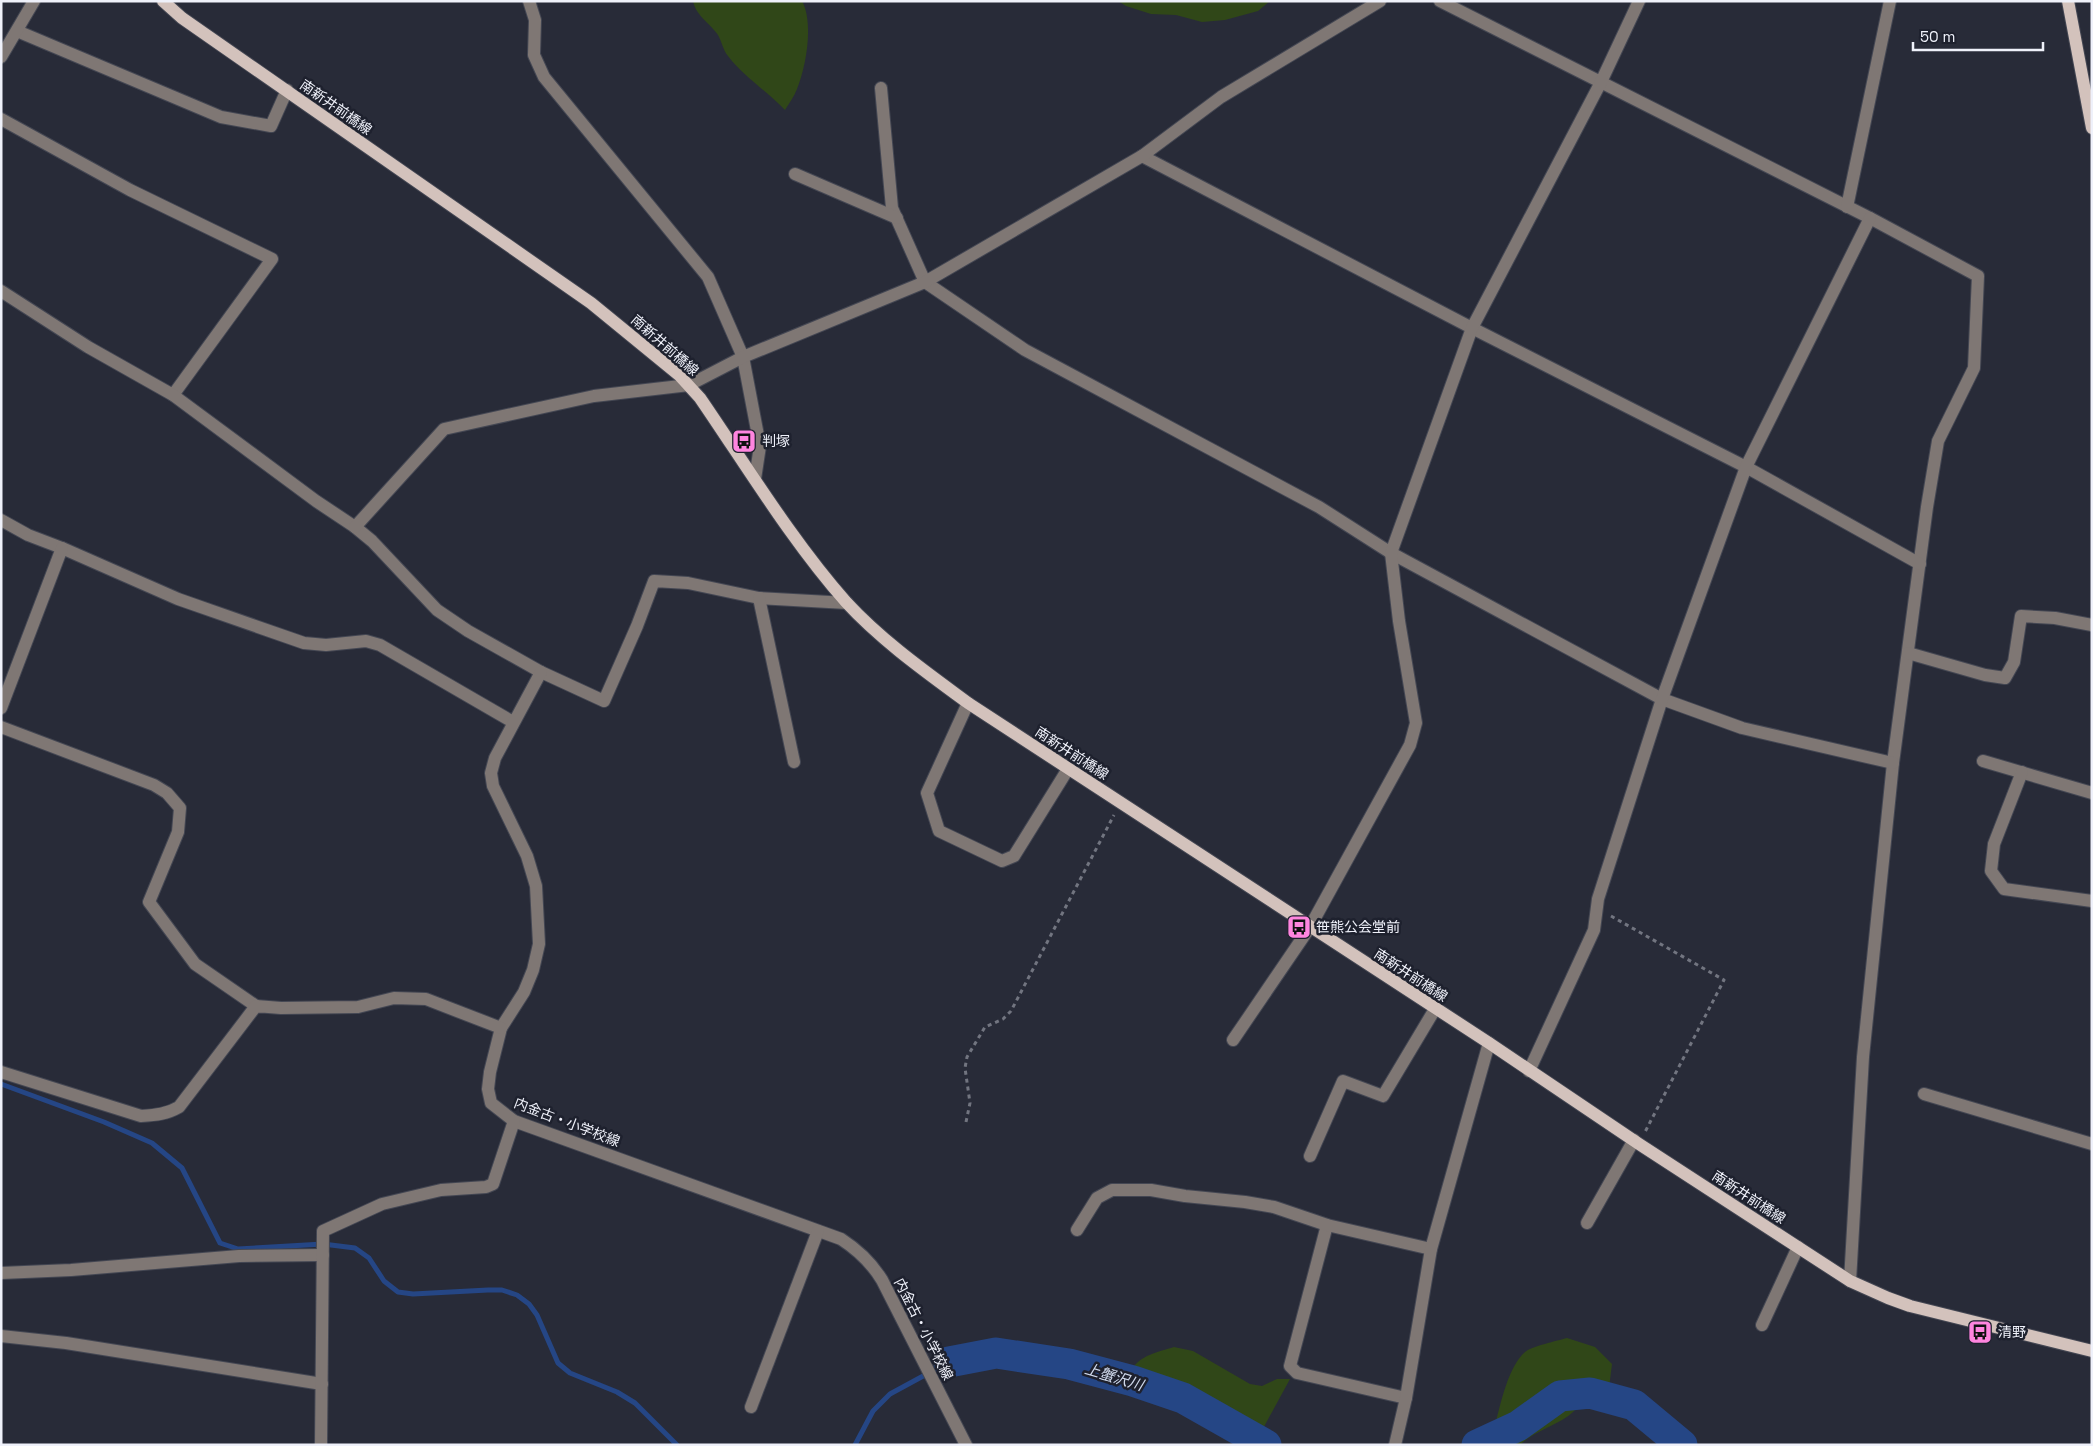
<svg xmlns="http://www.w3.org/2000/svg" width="2093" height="1446" viewBox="0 0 2093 1446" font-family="'Space Grotesk','Noto Sans JP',sans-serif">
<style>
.green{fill:#304718}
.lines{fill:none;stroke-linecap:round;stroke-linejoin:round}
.stream{stroke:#254685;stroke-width:5}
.river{stroke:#254685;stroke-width:31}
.minor-casing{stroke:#444753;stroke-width:14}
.major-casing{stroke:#444753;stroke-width:14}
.path{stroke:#727580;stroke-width:3;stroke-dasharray:4 4;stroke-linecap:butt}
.minor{stroke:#7f7774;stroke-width:12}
.major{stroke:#d3c2bc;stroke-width:12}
.labels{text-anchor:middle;stroke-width:5;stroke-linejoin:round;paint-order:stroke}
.street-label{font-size:14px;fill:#eff1fa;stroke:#1e212e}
.poi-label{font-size:14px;fill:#eff1fa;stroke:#1e212e;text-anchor:start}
.water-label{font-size:15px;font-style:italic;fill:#d1dbee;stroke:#1e212e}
</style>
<rect width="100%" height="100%" fill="#282b38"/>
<!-- green -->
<g class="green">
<path d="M693,1H802C814,23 806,67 797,89C794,97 789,103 785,110C767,91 744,77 728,56C723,50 722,42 718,35C710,23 696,16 693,1Z"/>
<polygon points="1118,1 1270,1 1258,11 1225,20 1202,22 1176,15 1151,14 1126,6"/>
<path d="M1567,1338L1595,1347L1612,1364L1609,1388L1578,1382L1544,1394L1522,1411L1495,1425C1501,1403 1508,1367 1525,1352C1532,1346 1557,1341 1567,1338Z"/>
<path d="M1174,1347L1193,1351L1250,1384L1262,1386L1277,1379H1290L1260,1434C1222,1404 1177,1384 1132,1369C1141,1355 1158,1352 1174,1347Z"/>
<path d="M1580,1404C1567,1424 1537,1428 1520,1445H1499L1565,1405Z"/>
</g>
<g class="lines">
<!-- stream -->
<g class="stream">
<polyline points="1,1084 104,1122 152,1143 182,1168 220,1243 238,1249 323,1244 355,1248 369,1258 384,1281 398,1292 413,1294 488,1290 502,1290 517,1295 529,1304 537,1315 558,1363 570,1373 617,1392 635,1403 677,1445"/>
<polyline points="855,1445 873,1411 890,1394 949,1362"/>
</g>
<!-- river -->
<g class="river">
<polyline points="949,1362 996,1353 1069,1364 1133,1381 1183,1398 1266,1445"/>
<polyline points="1477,1445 1518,1426 1560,1396 1590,1393 1634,1405 1682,1445"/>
</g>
<!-- minor casing -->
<g class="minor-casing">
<g id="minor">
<polyline points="529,1 535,20 534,55 544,77 708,277 743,357 760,446 755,479"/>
<polyline points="1440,1 1870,218 1978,276 1974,368 1938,441 1927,507 1893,763 1863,1057 1850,1281"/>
<polyline points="17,31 221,117 271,126 287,90"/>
<polyline points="1,57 34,1"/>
<polyline points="881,88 892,208 925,282 1025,350 1319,507 1391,553 1662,699 1742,728 1893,763"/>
<polyline points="1,119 130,190 272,259 173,395"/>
<polyline points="1142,156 1472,328 1746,467 1920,564"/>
<polyline points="795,174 897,218"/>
<polyline points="1847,207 1890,1"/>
<polyline points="1,291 88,347 173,395 316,501 355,527 372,541 437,610 468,631 541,672 604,701 637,626 654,581 688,583 759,598 847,603"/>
<polyline points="1,520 28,535 62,548 178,599 304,643 326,645 366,641 380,645 513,722"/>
<polyline points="355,527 444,429 594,396 689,385 743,357 925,282 1142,156 1221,97 1380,1"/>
<polyline points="759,598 794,762"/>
<polyline points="1908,653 1985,675 2005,678 2014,662 2021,616 2055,618 2092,625"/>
<path d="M541,672L495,758L491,773L493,786L527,856L536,886L539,944L533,970L524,992L501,1028L490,1072L488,1089L491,1103L514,1121L841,1239C858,1250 871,1262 882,1280L966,1445"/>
<polyline points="968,703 927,793 939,831 1002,861 1014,856 1068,769"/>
<polyline points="1,708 62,548"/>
<polyline points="1,727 154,785 167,793 180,808 178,832 149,902 195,964 256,1006"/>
<polyline points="1983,761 2092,793"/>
<polyline points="2022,772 1994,844 1991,871 2004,889 2092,901"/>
<polyline points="1233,1040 1310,927 1410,745 1416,723 1399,621 1391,553 1472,328 1601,82 1639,1"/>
<polyline points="1529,1071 1594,930 1598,899 1662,699 1746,467 1870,218"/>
<path d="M1,1072L141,1116C156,1115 167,1114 179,1107L256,1006L281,1008L358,1007L394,998L426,999L501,1028"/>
<polyline points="1924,1094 2092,1144"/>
<polyline points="1310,1156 1343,1081 1383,1096 1435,1009"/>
<polyline points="1587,1223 1634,1140"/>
<polyline points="1327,1225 1290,1366 1297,1373 1406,1398"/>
<polyline points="1077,1230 1097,1198 1112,1190 1151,1190 1185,1196 1245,1202 1274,1207 1327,1225 1431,1249"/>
<polyline points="1,1273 71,1270 239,1256 323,1255"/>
<polyline points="1762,1325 1798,1247"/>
<polyline points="1,1336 66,1343 322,1384"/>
<polyline points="751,1407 818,1231"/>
<polyline points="321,1445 323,1231 382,1204 441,1190 486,1187 493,1184 514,1121"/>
<polyline points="1395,1445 1406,1398 1431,1249 1489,1043"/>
</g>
</g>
<!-- major casing -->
<g class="major-casing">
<g id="major">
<path d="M163,1L182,18L591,303L679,375L700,398C746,465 792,541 846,602C882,641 926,672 968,703L1489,1043L1639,1144L1850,1281L1888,1298L1910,1306L2092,1351"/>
<polyline points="2068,1 2092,128"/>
</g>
</g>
<!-- path -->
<g class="path">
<polyline points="1611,916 1724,980 1645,1132"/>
<polyline points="966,1122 970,1103 965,1068 967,1057 985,1027 1003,1019 1011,1011 1114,815"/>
</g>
<!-- minor -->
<use href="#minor" class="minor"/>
<!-- major -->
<use href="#major" class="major"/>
</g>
<!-- icons -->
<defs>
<g id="bus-square" transform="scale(1.25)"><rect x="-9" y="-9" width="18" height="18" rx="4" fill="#ff85df" stroke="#1e212e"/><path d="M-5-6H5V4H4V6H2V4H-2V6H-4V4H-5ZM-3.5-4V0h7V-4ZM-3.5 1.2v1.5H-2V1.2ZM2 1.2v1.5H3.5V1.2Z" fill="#111"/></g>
</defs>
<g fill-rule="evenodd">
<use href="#bus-square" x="744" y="441"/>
<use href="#bus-square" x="1299" y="927"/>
<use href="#bus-square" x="1980" y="1332"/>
</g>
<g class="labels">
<!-- street labels -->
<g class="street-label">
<text transform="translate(336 107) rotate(35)" y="5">南新井前橋線</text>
<text transform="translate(665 345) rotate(41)" y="5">南新井前橋線</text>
<text transform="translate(1072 753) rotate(33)" y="5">南新井前橋線</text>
<text transform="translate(1411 975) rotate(33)" y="5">南新井前橋線</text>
<text transform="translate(567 1122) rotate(21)" y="5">内金古・小学校線</text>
<text transform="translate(1749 1197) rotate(33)" y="5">南新井前橋線</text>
<text transform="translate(924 1329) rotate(63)" y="5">内金古・小学校線</text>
</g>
<!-- poi labels -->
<g class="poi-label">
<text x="762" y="446">判塚</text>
<text x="1316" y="932">笹熊公会堂前</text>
<text x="1998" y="1337">清野</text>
</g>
<!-- water labels -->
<g class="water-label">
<text transform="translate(1114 1377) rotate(17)" y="5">上蟹沢川</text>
</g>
</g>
<!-- border -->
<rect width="2093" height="1446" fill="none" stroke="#eff1fa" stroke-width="5"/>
<!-- scale -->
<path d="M1913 42v8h130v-8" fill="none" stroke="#eff1fa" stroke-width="2.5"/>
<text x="1920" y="42" font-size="15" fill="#eff1fa" stroke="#1e212e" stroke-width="4" paint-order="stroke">50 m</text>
</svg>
